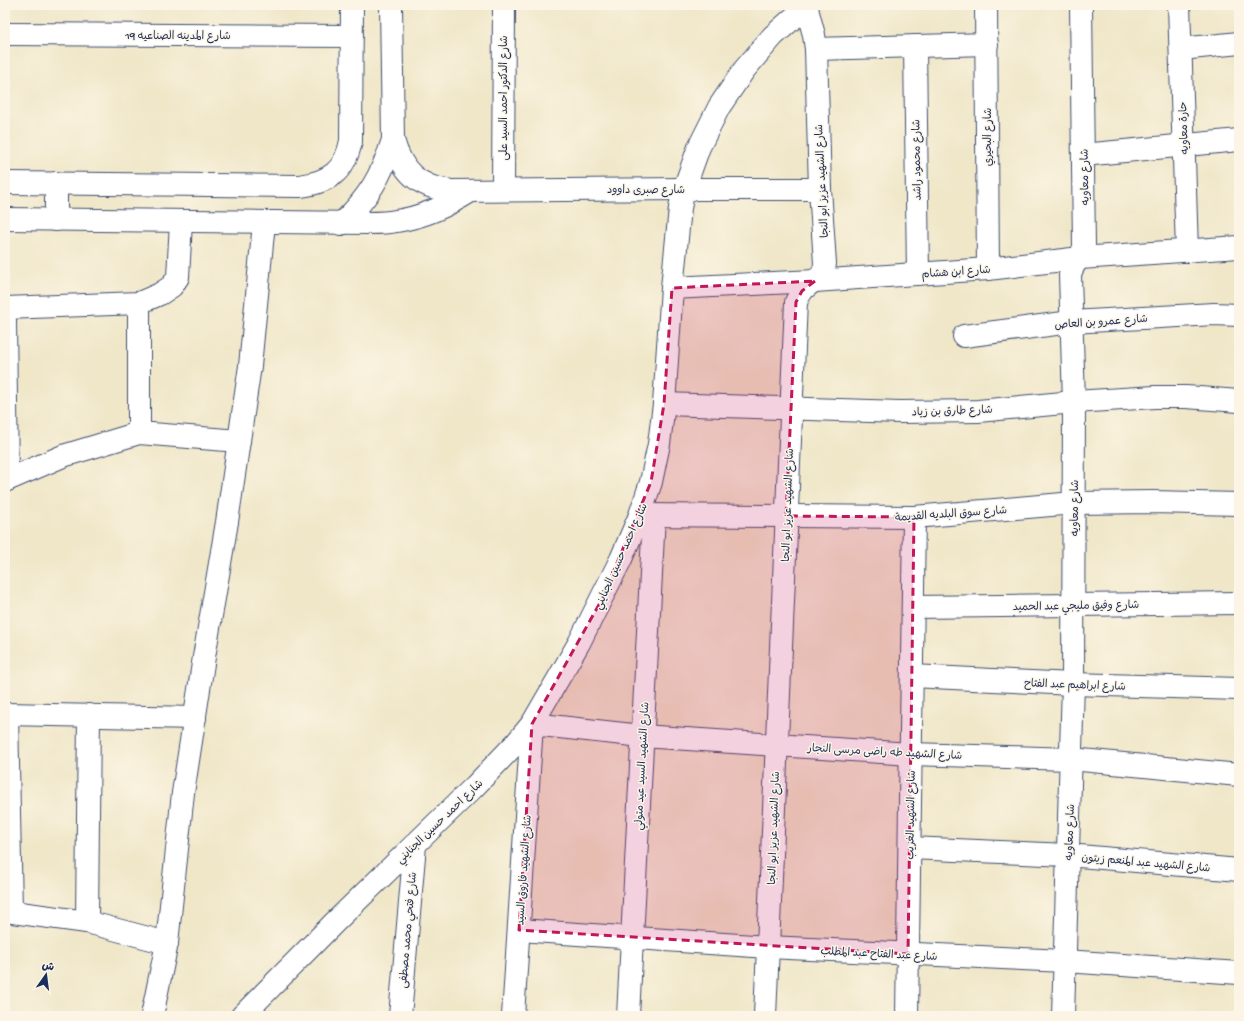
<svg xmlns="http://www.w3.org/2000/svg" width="1244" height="1021" viewBox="0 0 1244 1021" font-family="'Gochi Hand','Playpen Sans Arabic',sans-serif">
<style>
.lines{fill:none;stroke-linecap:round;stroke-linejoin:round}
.minor-casing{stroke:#3b4b6e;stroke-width:24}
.minor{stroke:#fff;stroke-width:22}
.marked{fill:#c2185b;fill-opacity:0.2;stroke:#c2185b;stroke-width:3;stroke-dasharray:8 5;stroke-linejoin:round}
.labels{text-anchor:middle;stroke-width:3;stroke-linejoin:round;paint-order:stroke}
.street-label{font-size:11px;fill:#1b2f5e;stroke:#fcf5e5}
</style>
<rect width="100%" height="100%" fill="#fcf5e5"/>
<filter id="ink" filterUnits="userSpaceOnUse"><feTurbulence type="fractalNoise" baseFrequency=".025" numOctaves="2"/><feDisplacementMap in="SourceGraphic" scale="8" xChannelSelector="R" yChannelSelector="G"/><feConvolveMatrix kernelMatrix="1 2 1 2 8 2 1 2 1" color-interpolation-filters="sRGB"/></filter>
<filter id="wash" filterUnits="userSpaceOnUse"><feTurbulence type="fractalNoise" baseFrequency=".012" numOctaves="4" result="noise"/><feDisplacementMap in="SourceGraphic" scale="16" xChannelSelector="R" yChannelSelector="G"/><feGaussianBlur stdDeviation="0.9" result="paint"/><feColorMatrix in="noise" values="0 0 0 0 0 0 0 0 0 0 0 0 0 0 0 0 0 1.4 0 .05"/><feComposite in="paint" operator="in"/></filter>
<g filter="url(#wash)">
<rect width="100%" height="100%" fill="#f0e7c9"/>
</g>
<g filter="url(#ink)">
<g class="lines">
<!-- minor casing -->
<g class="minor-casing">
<g id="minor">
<path d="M391,5L393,140C402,172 418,187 451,191L684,189H820"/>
<polyline points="986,5 988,269"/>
<polyline points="1179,5 1187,251"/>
<polyline points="5,34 352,36"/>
<polyline points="915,46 918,274"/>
<polyline points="816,49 987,44"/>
<polyline points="1181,49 1239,43"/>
<polyline points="1083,155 1239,140"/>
<path d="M5,183L300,186C330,182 345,171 351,141L352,5"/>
<polyline points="56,183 56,220"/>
<polyline points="503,190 504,5"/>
<path d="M5,219L368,223C377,223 387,223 396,221C424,217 447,206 471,191"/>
<path d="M341,224C369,197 381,177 393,140"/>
<polyline points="672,288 815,281 988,269 1080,258 1239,247"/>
<polyline points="139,303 139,433 239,441"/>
<polyline points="5,308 139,303 160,294 172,286 178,277 181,222"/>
<polyline points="5,321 7,480 5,481"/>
<polyline points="964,336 1071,322 1214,314 1239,315"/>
<polyline points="664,404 900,412 978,411 1074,402 1155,397 1186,397 1239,401"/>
<polyline points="7,480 63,456 139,433"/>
<polyline points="640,515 914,517 1074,503 1152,502 1239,504"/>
<polyline points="913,607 1239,603"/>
<polyline points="912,676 1073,684 1239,689"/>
<polyline points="5,714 195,718"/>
<polyline points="7,714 11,911"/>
<polyline points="910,848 1068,855 1239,870"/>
<polyline points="5,911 87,922 167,943"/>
<polyline points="87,922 89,715"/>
<polyline points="519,930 768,947 1065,961 1239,973"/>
<polyline points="152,1016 167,943 183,793 204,657 227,522 250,366 264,223"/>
<polyline points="242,1016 334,923 475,786 517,742 532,724 579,643 621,559 640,515 651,482 659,444 664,404 672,288 680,208 684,189 699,147 719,107 744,70 773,36 808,5"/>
<polyline points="400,1016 415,845"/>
<polyline points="513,1016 532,724 642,736 911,754 1071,759 1239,775"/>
<polyline points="628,1016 654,516"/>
<path d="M765,1016L796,302C799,296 801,291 806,287C816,278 824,279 825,263L820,189L816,49L814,35L806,5"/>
<polyline points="907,1016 914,517"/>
<path d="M1063,1016L1073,684L1074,402L1070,275C1073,261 1082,259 1084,246L1081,5"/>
</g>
</g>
<!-- minor -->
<use href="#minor" class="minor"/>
</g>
</g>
<!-- marked area -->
<path class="marked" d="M815,281L802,291L796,302L786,516L914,517L908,954L519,930L532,724L601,601L651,482L664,404L672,288Z"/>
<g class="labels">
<!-- street labels -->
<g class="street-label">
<text x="178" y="39">شارع المدينه الصناعيه 19</text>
<text transform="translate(503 98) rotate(-90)" y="4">شارع الدكتور احمد السيد على</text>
<text transform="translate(1183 128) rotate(-92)" y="4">حارة معاويه</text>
<text transform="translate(987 137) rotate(-90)" y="4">شارع البحيري</text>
<text transform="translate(916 160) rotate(-91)" y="4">شارع محمود راشد</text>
<text transform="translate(1084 177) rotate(-91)" y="4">شارع معاويه</text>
<text transform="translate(821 181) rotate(-93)" y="4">شارع الشهيد عزيز ابو النجا</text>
<text x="646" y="193">شارع صبرى داوود</text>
<text transform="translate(956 271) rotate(-4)" y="4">شارع ابن هشام</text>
<text transform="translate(1101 321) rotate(-4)" y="4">شارع عمرو بن العاص</text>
<text transform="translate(952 410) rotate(-2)" y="4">شارع طارق بن زياد</text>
<text transform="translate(787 505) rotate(-88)" y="4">شارع الشهيد عزيز ابو النجا</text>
<text transform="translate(1074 508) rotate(-90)" y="4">شارع معاويه</text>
<text transform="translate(951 513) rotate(-4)" y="4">شارع سوق البلديه القديمة</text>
<text transform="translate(620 556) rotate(-66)" y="4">شارع احمد حسين الجنايني</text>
<text transform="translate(1076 605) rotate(-1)" y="4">شارع وفيق مليجي عبد الحميد</text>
<text transform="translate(1075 684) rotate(2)" y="4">شارع ابراهيم عبد الفتاح</text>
<text transform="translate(885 751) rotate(3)" y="4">شارع الشهيد طه راضى مرسى النجار</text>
<text transform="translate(641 766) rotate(-87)" y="4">شارع الشهيد السيد عيد متولي</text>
<text transform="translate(910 815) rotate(-89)" y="4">شارع الشهيد الغريب</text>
<text transform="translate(439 821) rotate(-44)" y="4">شارع احمد حسين الجنايني</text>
<text transform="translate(773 828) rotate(-88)" y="4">شارع الشهيد عزيز ابو النجا</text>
<text transform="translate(1069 832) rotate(-88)" y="4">شارع معاويه</text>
<text transform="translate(1146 862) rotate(5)" y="4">شارع الشهيد عبد المنعم زيتون</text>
<text transform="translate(523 870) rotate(-86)" y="4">شارع الشهيد فاروق السيد</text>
<text transform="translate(407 930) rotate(-85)" y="4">شارع فتحي محمد مصطفى</text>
<text transform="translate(879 953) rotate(3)" y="4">شارع عبد الفتاح عبد المطلب</text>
</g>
</g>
<!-- margin -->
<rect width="1244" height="1021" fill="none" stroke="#fcf5e5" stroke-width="20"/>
<!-- north arrow -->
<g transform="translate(46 975) rotate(14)" stroke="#fcf5e5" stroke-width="3" paint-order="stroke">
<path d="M0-3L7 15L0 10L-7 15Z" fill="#1b2f5e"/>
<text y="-6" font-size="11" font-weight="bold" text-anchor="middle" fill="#1b2f5e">ش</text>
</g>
</svg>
